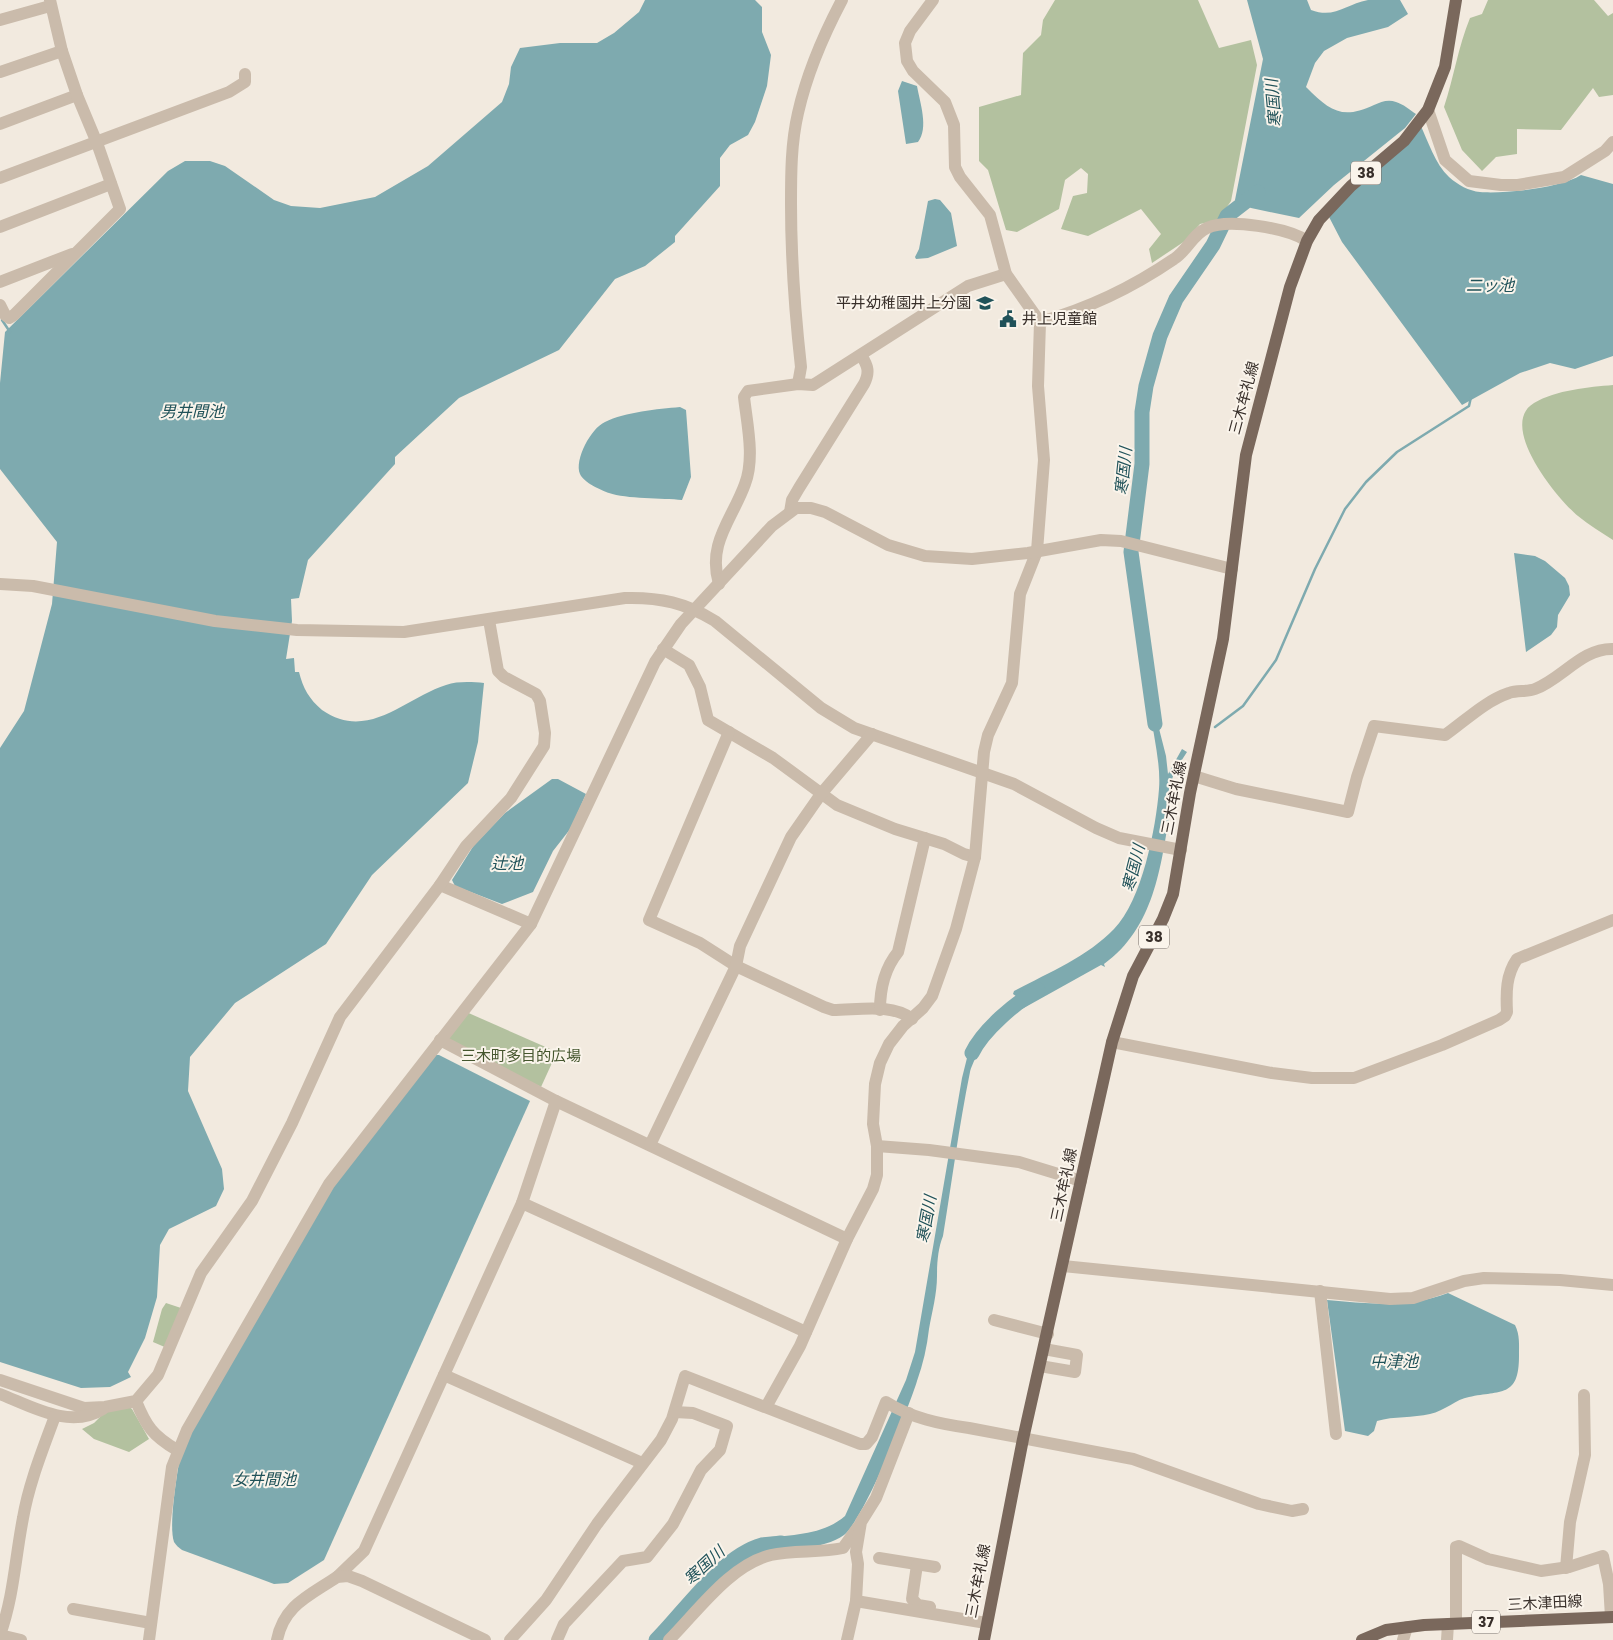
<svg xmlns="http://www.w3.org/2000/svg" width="1613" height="1640" viewBox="0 0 1613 1640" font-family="Poppins,'Noto Sans JP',sans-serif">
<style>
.green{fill:#b3c19f}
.water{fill:#7eaaaf}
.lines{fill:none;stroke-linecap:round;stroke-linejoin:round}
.stream{stroke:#7eaaaf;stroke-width:2.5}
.river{stroke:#7eaaaf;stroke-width:15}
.minor{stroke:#cabbab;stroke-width:12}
.major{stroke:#7a685c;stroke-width:12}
.labels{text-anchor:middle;stroke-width:4;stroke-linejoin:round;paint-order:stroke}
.shield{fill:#faf4eb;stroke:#726a64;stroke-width:1}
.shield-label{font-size:14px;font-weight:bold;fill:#382f2a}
.poi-label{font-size:15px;fill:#382f2a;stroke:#faf4eb;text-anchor:end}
.street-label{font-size:15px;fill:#382f2a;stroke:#faf4eb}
.park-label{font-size:15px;fill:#45562e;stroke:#faf4eb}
.water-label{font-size:16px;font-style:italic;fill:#205259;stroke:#faf4eb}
</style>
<rect width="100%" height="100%" fill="#f2eadf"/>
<!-- green -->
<g class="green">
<polygon points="1055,0 1198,0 1219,48 1251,40 1257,65 1231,201 1218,220 1200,224 1185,241 1152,263 1149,249 1161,234 1141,209 1088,236 1061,229 1073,196 1087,193 1088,174 1081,168 1065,180 1059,209 1017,232 1006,230 988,170 979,161 979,107 1021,95 1023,53 1041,35 1043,20"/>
<path d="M1488,0H1594L1608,16L1613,13V95L1599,97L1593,88L1561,130L1517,129V154L1496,157L1482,171L1462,150L1444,107C1454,77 1458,47 1470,18L1482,14Z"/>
<path d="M1613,385V540C1601,532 1589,525 1578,516C1557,499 1497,425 1534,403C1556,390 1589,387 1613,385Z"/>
<polygon points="464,1011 557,1052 541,1087 442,1039"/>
<polygon points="166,1303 184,1309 167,1348 153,1342 162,1309"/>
<polygon points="128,1406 132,1409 149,1439 129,1452 94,1439 82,1429 94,1423 107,1410"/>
</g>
<!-- water -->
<g class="water">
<path d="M645,0H755L762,7V32L771,55L767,86L755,122L748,135L730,145L720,158V186L675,236V242L645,266L615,279L559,350L459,398L395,457V464L308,560L299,598L291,599L292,621L286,659L294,658L295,672H299C303,688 309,699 322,710C368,742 405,698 446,685C458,681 472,682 484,683L478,742L468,783L372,875L326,944L235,1003L190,1057L188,1091L222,1169L224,1189L216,1206L169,1229L160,1245L157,1297L145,1338L128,1372L131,1377L110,1387L81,1388L0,1362V748L24,711L52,604L57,542L0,469V383L5,332L168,171L185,161H210L225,166L274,200L291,206L320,208L375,197L428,166L502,102L509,84L511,67L520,48L560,43H597L614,33L639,12Z"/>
<path d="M1247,0H1307L1311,10C1335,19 1346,4 1368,0C1378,0 1390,0 1400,0L1408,14L1388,27L1347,38L1324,51L1315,63L1306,87C1330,111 1342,120 1374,105C1381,102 1388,99 1396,102C1403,104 1410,110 1416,114L1405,128L1334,185L1299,218L1251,208L1235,200L1263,59Z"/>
<path d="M902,81L917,86C920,103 929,128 918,142L906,144L898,91Z"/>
<path d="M1420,124C1428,141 1435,164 1449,177C1458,185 1469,191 1480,192C1504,194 1561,188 1581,175L1613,184V356L1575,369L1550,363L1520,373L1462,405L1342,242L1328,215Z"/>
<polygon points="935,199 940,200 951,213 957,246 928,258 916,259 915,257 919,249 928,201"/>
<path d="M680,407L686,410L691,477L682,500C663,498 626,499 609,493C601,490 584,483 580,474C574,460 591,428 605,422C625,412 658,409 680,407Z"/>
<polygon points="1514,553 1535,556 1545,561 1565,578 1569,586 1570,595 1558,615 1557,627 1551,635 1526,652"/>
<path d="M1153,705L1166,756L1168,774L1182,749L1187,752C1182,760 1176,768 1173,776C1170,785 1171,800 1170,810C1161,867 1154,928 1104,964L1105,967L1101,965L1022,1009L1020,999L1013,994L1014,991C1048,973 1087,957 1114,929C1142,901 1156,828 1159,789C1161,763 1153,735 1150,709Z"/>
<polygon points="552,779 558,779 586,794 571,828 553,851 533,892 502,904 455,886 452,880 474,845 505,813"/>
<path d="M981,1037H983C984,1043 972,1063 970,1072C959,1126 952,1181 943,1236C938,1248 937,1263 937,1276C937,1294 932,1312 929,1329C927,1347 923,1364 917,1381C909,1408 863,1521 844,1535C822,1550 789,1549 763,1553L760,1538C789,1535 822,1536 845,1516L906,1380L915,1352L962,1078L968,1054Z"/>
<path d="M433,1055H439L530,1101L324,1560L288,1583L274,1584L182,1550C179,1548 176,1545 174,1542C168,1525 178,1466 182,1447L330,1188Z"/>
<path d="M1448,1293L1515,1325C1520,1335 1519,1345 1519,1356C1519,1398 1501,1390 1469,1397C1456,1399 1445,1411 1430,1414C1413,1418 1394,1416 1377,1421L1374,1431L1368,1436L1345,1431L1327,1300C1369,1304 1409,1308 1448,1293Z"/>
</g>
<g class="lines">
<!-- stream -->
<g class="stream">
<polyline points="2,320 10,332"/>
<polyline points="1215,727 1243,706 1276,660 1315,569 1345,509 1366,482 1397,452 1469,406 1471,397"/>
</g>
<!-- river -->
<g class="river">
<polyline points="1155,724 1131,552 1142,464 1142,412 1146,386 1160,336 1176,299 1213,245 1227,216 1258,192"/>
<path d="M972,1053C983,1030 1016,1002 1038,990"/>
<path d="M656,1640C685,1611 722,1556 762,1545C768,1544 775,1544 781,1543"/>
</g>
<!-- minor -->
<g class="minor">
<polyline points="0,20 50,6"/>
<polyline points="0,72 62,51"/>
<polyline points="1428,110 1445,160 1469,181 1501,185 1518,185 1564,177 1605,151 1613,142"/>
<polyline points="0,124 77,95"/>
<polyline points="0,178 229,92 245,82 245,74"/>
<polyline points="0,227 111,184"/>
<polyline points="0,282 72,254"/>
<polyline points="0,305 5,315 9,318 14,315 120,209 97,143 77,95 62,51 50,0"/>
<path d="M1040,322C1087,309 1133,287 1174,259C1187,251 1193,234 1207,228C1228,218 1288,228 1307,241"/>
<path d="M798,384L801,367C795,313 791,259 791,204C791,174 791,143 798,113C807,73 823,36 842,0"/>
<path d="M790,512L792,500L799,488L864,384C870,372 868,366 861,355"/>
<path d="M0,584L33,586L215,621L297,630L404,632L625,598C660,597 686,603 715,621L821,708L854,728L1014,784L1096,828L1119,838L1181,850"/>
<path d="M719,584C707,543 732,520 745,484C755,458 747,424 744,397L748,391L798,384L813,385L968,286L1006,274"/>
<polyline points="663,649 689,665 700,687 708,720 773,758 837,805 895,829 944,844 964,854 975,857"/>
<path d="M729,732L649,920L700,943L736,966L824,1007L833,1010C858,1010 892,1003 912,1019"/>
<path d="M1194,776L1236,789L1348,812L1357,777L1374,726L1445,735C1465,721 1485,701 1509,693C1517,690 1527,692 1535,689C1562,679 1582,648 1613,649"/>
<polyline points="440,885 531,924"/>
<path d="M880,1010C880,990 885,968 898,952L925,838"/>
<polyline points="440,1040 556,1101 847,1239"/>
<path d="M1112,1042L1272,1073L1312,1078H1354L1442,1045L1499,1020L1505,1016L1507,1012C1506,992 1506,975 1517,959L1613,920"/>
<polyline points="650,1145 736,966 740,946 791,837 821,794 872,734"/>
<polyline points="877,1146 929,1150 1019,1162 1081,1181"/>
<polyline points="522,1203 806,1332"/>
<polyline points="1063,1266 1390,1299 1413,1298 1464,1281 1484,1278 1560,1280 1613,1285"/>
<polyline points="1320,1291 1336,1434"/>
<polyline points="994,1320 1048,1334"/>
<polyline points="1040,1366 1075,1372 1077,1355 1044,1349"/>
<polyline points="444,1375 642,1463"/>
<polyline points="0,1380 84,1408 105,1407 136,1401 158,1375 201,1273 252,1201 292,1123 340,1017 440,885 466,846 511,798 544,746 545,733 540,701 536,694 504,677 498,671 489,620"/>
<path d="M0,1394C31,1406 70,1430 103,1409"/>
<path d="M136,1401C146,1426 153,1436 177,1450"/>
<polyline points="766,1407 800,1346 847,1239 873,1189 877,1175 877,1146 873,1124 875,1084 880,1063 889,1044 903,1026 923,1008 932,996 956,929 975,857 984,752 988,735 1012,683 1020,594 1037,551 1044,460 1038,386 1040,322 1006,274 990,215 960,177 955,167 954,125 945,102 913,71 907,61 905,43 910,31 933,0"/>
<polyline points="879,1558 935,1567"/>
<polyline points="917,1565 912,1599 918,1605 930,1607"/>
<polyline points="1566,1568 1570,1522 1585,1455 1584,1395"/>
<polyline points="337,1577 364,1551 522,1203 556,1101"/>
<polyline points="856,1601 986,1623"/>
<polyline points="73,1609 151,1623"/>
<polyline points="1456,1623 1456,1547 1459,1546 1488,1559 1541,1571 1569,1567 1603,1556 1609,1584 1611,1617"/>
<path d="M0,1635C14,1595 15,1559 23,1518C29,1483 43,1449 55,1416"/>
<polyline points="0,1635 21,1640"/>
<polyline points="149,1640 172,1467 187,1430 329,1184 531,924 655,662 681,624 772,526 796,508 811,508 825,512 888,545 925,556 972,559 1028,553 1101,540 1121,541 1232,569"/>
<path d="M277,1640C284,1605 309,1596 337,1577L348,1576L362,1581L485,1640"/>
<path d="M510,1640L546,1600L597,1524L661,1440L672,1419L685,1376L860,1444H866L872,1437L886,1402C911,1418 940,1424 969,1428L1133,1459L1259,1504L1292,1511L1303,1509"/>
<polyline points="557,1640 564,1624 623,1561 647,1557 673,1524 701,1470 720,1450 727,1426 693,1413 675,1412"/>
<path d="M669,1640C698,1611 730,1565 771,1555C794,1550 820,1553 843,1548L858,1527"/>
<polyline points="847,1640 856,1601 858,1564 856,1552 861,1522 876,1498 909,1413"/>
<polyline points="1403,1640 1407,1627"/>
<polyline points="1447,1640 1448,1624"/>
</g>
<!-- major -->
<g class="major">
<polyline points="984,1640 1023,1439 1112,1042 1133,976 1163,919 1173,894 1190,793 1223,639 1246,455 1290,287 1307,241 1319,220 1351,186 1404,141 1428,110 1445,67 1456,0"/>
<polyline points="1362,1640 1386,1630 1424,1625 1613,1617"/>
</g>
</g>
<!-- icons -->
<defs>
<g id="school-bare" transform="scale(1.35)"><path d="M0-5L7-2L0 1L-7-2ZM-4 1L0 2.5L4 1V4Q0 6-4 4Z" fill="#205259" stroke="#faf4eb" stroke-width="2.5" paint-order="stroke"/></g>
<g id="civic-bare" transform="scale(1.35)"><path d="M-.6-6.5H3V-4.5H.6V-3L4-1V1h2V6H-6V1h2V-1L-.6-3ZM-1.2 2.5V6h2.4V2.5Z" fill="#205259" stroke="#faf4eb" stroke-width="2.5" paint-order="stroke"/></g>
</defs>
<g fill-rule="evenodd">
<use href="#school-bare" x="985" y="303"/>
<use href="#civic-bare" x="1008" y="319"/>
</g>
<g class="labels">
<!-- shield labels -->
<g class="shield">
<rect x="1351" y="161.5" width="30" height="23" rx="4"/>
<rect x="1139" y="925.5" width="30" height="23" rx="4"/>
<rect x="1472" y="1610.5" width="28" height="23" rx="4"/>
</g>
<g class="shield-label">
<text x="1366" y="178">38</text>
<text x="1154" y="942">38</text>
<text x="1486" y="1627">37</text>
</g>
<!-- poi labels -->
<g class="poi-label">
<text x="971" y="308">平井幼稚園井上分園</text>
<text x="1022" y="324" text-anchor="start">井上児童館</text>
</g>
<!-- street labels -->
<g class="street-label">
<text transform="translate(1244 398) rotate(-75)" y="5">三木牟礼線</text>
<text transform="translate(1174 798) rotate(-79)" y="5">三木牟礼線</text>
<text transform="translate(1064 1185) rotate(-78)" y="5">三木牟礼線</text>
<text transform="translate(978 1581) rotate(-79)" y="5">三木牟礼線</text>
<text transform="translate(1545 1603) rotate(-3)" y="5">三木津田線</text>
</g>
<!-- park labels -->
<g class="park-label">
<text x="521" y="1061">三木町多目的広場</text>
</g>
<!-- water labels -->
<g class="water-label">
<text transform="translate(1273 103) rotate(-95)" y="6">寒国川</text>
<text x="1490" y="291">二ッ池</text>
<text x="192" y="417">男井間池</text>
<text transform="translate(1123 471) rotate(-84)" y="6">寒国川</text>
<text x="507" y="869">辻池</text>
<text transform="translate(1133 868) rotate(-76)" y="6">寒国川</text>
<text transform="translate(926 1219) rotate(-80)" y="6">寒国川</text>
<text x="1394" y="1367">中津池</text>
<text x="264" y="1485">女井間池</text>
<text transform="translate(704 1565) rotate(-43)" y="6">寒国川</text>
</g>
</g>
</svg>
